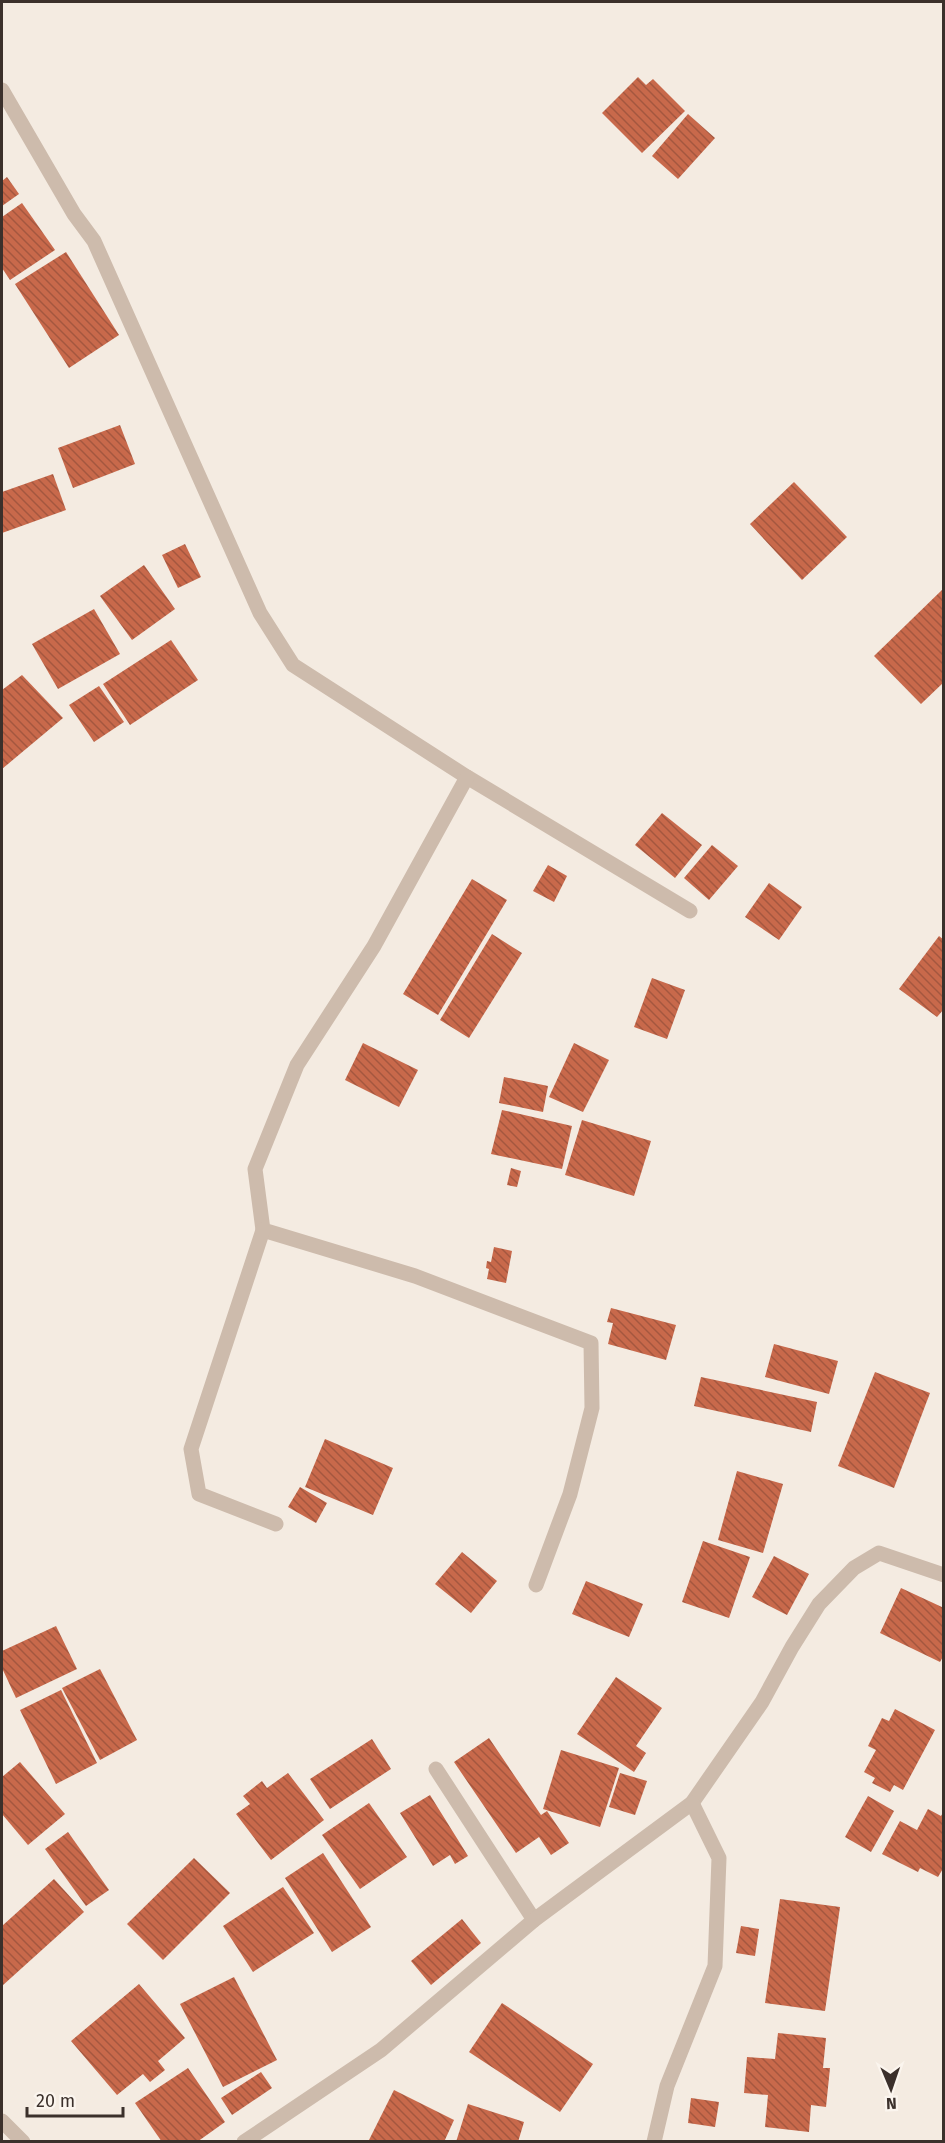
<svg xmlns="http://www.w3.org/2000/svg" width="945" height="2143" viewBox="0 0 945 2143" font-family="'Fira Sans',sans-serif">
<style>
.building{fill:url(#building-back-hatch)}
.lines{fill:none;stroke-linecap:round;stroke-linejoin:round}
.minor{stroke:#cdbbac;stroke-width:15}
</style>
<defs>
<pattern id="building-back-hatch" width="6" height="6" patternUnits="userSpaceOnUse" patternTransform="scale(1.5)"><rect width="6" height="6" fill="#c8694b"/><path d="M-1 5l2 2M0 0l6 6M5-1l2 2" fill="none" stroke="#a4573f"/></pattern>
</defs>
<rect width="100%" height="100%" fill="#f4ebe1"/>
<!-- building -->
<g class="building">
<polygon points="638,77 646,85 653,79 685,111 642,153 602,113"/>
<polygon points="688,114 715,138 678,179 652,156"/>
<polygon points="7,177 19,194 2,206 2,181"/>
<polygon points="22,203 55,250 10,280 2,268 2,217"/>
<polygon points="66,252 119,335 69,368 15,284"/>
<polygon points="120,425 135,464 73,488 58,448"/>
<polygon points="53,474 66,510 2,533 2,492"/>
<polygon points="794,482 847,537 802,580 750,524"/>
<polygon points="185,544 201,577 178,588 162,555"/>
<polygon points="144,565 175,609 132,640 100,596"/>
<polygon points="944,588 944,682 921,704 874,656"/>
<polygon points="94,609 120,654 58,689 32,644"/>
<polygon points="171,640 198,680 130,725 103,684"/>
<polygon points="22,675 63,718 2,769 2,690"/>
<polygon points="99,686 124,722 94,742 69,705"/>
<polygon points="662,813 702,845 675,878 635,845"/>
<polygon points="712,845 738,866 709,900 684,878"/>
<polygon points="548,865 567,876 554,902 533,891"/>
<polygon points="472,879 507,900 438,1015 403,994"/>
<polygon points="769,883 802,907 779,940 745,917"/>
<polygon points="492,934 522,953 469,1038 440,1020"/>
<polygon points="939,936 944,940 944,1009 937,1017 899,989"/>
<polygon points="652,978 685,990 667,1039 634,1027"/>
<polygon points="363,1043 418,1070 399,1107 345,1080"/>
<polygon points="574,1043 609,1060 583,1112 549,1097"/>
<polygon points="504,1077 548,1086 543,1112 499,1103"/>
<polygon points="502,1110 572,1126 562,1169 491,1154"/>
<polygon points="582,1120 651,1141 634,1196 565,1175"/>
<polygon points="511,1168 521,1171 517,1187 507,1185"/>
<polygon points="494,1247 512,1251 506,1283 487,1279 489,1269 486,1268 487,1261 491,1262"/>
<polygon points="611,1308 676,1325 666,1360 608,1344 613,1323 607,1322"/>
<polygon points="774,1344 838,1361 829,1394 765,1377"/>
<polygon points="875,1372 930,1393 894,1488 838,1466"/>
<polygon points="701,1377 817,1402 811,1432 694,1406"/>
<polygon points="325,1439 393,1468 373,1515 305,1487"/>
<polygon points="737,1471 783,1484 763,1553 718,1540"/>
<polygon points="300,1487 327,1503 316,1523 288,1507"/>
<polygon points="703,1541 750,1557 729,1618 682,1602"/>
<polygon points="462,1552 497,1581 471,1613 435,1584"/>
<polygon points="774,1556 809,1574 787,1615 752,1597"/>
<polygon points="586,1581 643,1604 629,1637 572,1614"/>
<polygon points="901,1588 944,1608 944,1655 940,1662 880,1633"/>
<polygon points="56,1626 77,1669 16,1698 2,1668 2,1651"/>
<polygon points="100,1669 137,1740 100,1760 62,1688"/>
<polygon points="616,1677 662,1708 636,1746 646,1753 634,1772 577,1734"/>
<polygon points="61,1690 97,1763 56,1784 20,1710"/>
<polygon points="895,1709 935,1730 903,1790 894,1785 890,1792 872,1783 875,1778 864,1772 876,1750 868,1746 882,1718 889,1721"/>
<polygon points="489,1738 541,1815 547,1811 569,1843 551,1855 539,1837 516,1853 454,1762"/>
<polygon points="372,1739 391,1769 330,1809 310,1779"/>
<polygon points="561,1750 619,1768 600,1827 543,1809"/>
<polygon points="20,1762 65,1814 28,1845 2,1814 2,1777"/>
<polygon points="288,1773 324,1820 271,1860 236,1814 250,1804 243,1796 262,1781 267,1788"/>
<polygon points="620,1773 647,1781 635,1815 609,1807"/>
<polygon points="430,1795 468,1856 455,1864 450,1855 433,1866 400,1813"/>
<polygon points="868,1796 894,1811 871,1852 845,1837"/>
<polygon points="369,1803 407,1857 360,1889 322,1835"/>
<polygon points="928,1809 941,1816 944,1811 944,1867 938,1877 920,1868 918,1872 882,1854 900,1821 917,1830"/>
<polygon points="68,1832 109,1890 86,1906 45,1849"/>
<polygon points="323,1853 371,1927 332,1952 285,1878"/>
<polygon points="194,1858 230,1893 163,1960 127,1924"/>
<polygon points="54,1879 84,1912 2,1986 2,1926"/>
<polygon points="283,1887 314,1933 253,1972 223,1926"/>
<polygon points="780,1899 840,1907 825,2011 765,2003"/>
<polygon points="462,1919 481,1943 431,1985 411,1961"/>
<polygon points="741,1926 759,1929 755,1956 736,1953"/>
<polygon points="234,1977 277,2060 223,2087 180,2004"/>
<polygon points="139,1984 185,2038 158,2061 165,2070 150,2082 143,2074 117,2095 71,2041"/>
<polygon points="502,2003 593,2064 560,2112 469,2052"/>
<polygon points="778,2033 826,2038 823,2068 830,2068 826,2107 811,2105 809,2132 765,2127 768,2095 744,2093 747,2057 775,2059"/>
<polygon points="188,2068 225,2122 197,2142 162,2142 135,2103"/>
<polygon points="261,2072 272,2088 232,2115 221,2098"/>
<polygon points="394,2090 454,2120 444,2142 368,2142"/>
<polygon points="691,2098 719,2102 715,2127 688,2123"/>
<polygon points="468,2104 524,2122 518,2142 456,2142"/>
</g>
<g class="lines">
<!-- minor -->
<g class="minor">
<polyline points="2,90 74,214 94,241 260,613 293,665 467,777 690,911"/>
<polyline points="467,777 374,946 297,1065 255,1169 263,1230 415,1276 591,1343 592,1408 570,1494 536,1585"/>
<polyline points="263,1230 191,1449 199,1494 276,1524"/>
<polyline points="436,1769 534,1920"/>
<polyline points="2,2121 23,2142"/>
<polyline points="244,2142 381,2050 534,1920 692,1803 762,1702 792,1647 819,1604 854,1568 879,1553 944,1575"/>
<polyline points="654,2142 667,2086 715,1966 719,1858 692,1803"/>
</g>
</g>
<!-- border -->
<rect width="945" height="2143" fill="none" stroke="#3b302b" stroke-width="6"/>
<!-- north arrow -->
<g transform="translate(891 2089) rotate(178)" stroke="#fbf5ee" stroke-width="4.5" paint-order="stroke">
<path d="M0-4.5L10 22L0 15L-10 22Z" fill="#3b302b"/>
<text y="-9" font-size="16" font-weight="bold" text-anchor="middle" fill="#3b302b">N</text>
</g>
<!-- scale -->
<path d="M27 2107v9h96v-9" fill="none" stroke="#3b302b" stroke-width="3"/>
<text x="36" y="2107" font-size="18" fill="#3b302b" stroke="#fbf5ee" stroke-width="4.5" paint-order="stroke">20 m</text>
</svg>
